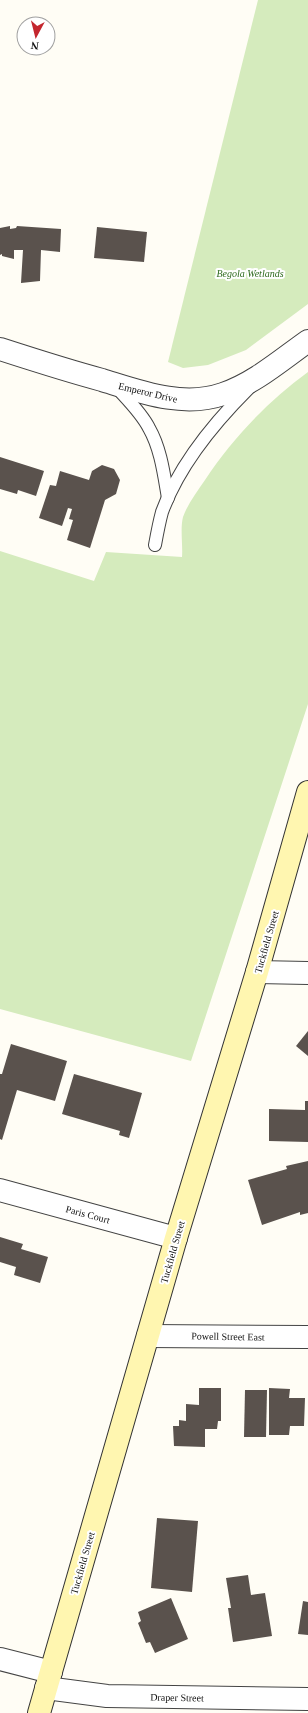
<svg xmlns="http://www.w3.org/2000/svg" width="308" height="1713" viewBox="0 0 308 1713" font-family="Georgia,serif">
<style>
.green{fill:#d5ebbd}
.building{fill:#5a524d}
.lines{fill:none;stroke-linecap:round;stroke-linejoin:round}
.service-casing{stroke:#444;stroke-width:14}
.minor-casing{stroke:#444;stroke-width:24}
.tertiary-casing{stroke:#444;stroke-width:24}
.secondary-casing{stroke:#333;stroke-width:24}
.service{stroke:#fff;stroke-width:12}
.minor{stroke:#fff;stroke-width:22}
.tertiary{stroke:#fff;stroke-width:22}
.secondary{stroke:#fff6b0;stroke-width:22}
.labels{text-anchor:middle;stroke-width:4;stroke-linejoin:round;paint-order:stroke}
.park-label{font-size:10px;font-style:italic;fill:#2f6b1f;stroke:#fff}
.street-label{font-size:10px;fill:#111;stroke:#fff}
</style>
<rect width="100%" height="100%" fill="#fffdf5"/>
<!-- green -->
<g class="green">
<polygon points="258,0 308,0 308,304 246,350 208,365 183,368 168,362"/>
<path d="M308,372V704L191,1061L0,1009V551L94,581L106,552L182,557C183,545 180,529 183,517C188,503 197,492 205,480C232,439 268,401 308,372Z"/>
</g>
<!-- building -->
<g class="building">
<polygon points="10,226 10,229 16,228 17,226 61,229 60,252 41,250 40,281 21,283 23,250 14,250 14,259 2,256 2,254 0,255 0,228"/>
<polygon points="97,227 147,232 144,262 94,258"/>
<polygon points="0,457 44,471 36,496 18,490 17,494 0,489"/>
<polygon points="102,465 114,469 120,480 116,494 105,500 90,548 67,540 73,520 69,519 72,509 68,508 62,526 39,518 50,485 56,486 60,471 89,480 92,471"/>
<polygon points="308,1031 308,1056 296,1046"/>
<polygon points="11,1044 67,1061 55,1101 17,1090 2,1140 0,1139 0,1074 2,1074"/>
<polygon points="74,1074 142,1093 129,1138 119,1135 120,1131 62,1114"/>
<polygon points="305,1101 308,1101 308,1142 269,1141 269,1109 305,1110"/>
<polygon points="308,1161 308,1213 300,1215 300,1212 262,1225 248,1180 287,1169 286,1166"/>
<polygon points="0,1237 23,1244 21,1249 48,1257 40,1283 14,1275 16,1267 0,1262"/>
<polygon points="199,1388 221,1388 221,1421 218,1421 217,1429 205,1429 205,1447 174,1446 173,1426 179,1426 179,1420 186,1421 186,1404 199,1405"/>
<polygon points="269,1388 290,1389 289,1398 305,1398 304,1426 290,1426 289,1435 269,1435"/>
<polygon points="245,1390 267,1390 266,1437 244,1437"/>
<polygon points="157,1518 198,1521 192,1592 151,1588"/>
<polygon points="248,1575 251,1595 265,1593 272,1636 233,1642 228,1608 231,1608 226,1578"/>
<polygon points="171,1598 188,1639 155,1653 150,1642 146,1643 138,1623 141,1621 138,1612"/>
<polygon points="303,1601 308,1602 308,1635 298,1634"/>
</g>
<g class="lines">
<!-- service casing -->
<g class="service-casing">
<g id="service">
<path d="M118,389C129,401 142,414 149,428C161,449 164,475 168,498"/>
<path d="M155,545C157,534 159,523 162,512C179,465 213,424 248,389"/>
</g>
</g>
<!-- minor casing -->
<g class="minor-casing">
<g id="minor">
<polyline points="257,972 308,973"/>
<polyline points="0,1190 176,1238"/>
<polyline points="148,1336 308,1337"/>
<polyline points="0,1659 51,1672"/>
<polyline points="46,1688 107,1696 308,1699"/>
</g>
</g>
<!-- tertiary casing -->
<g class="tertiary-casing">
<path id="tertiary" d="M0,349C34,360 68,371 102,380C141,392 183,408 223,394C255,383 281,360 308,341"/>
</g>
<!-- secondary casing -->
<g class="secondary-casing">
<polyline id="secondary" points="39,1713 176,1238 257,972 308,792"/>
</g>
<!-- service -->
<use href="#service" class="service"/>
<!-- minor -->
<use href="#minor" class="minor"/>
<!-- tertiary -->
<use href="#tertiary" class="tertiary"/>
<!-- secondary -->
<use href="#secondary" class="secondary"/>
</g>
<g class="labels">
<!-- park labels -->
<g class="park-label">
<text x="250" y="277">Begola Wetlands</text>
</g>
<!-- street labels -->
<g class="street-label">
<text transform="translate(148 392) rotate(13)" y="4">Emperor Drive</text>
<text transform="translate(266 942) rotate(-74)" y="4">Tuckfield Street</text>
<text transform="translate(88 1214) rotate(15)" y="4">Paris Court</text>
<text transform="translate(172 1252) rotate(-74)" y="4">Tuckfield Street</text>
<text transform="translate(228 1336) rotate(1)" y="4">Powell Street East</text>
<text transform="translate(82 1563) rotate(-74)" y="4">Tuckfield Street</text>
<text transform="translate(177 1697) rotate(1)" y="4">Draper Street</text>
</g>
</g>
<!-- north arrow -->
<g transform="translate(36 36) rotate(187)"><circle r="19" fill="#ffffff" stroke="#a0a0a0"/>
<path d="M0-3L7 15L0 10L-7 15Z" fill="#c4262e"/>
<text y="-6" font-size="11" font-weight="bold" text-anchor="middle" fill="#111111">N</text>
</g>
</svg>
